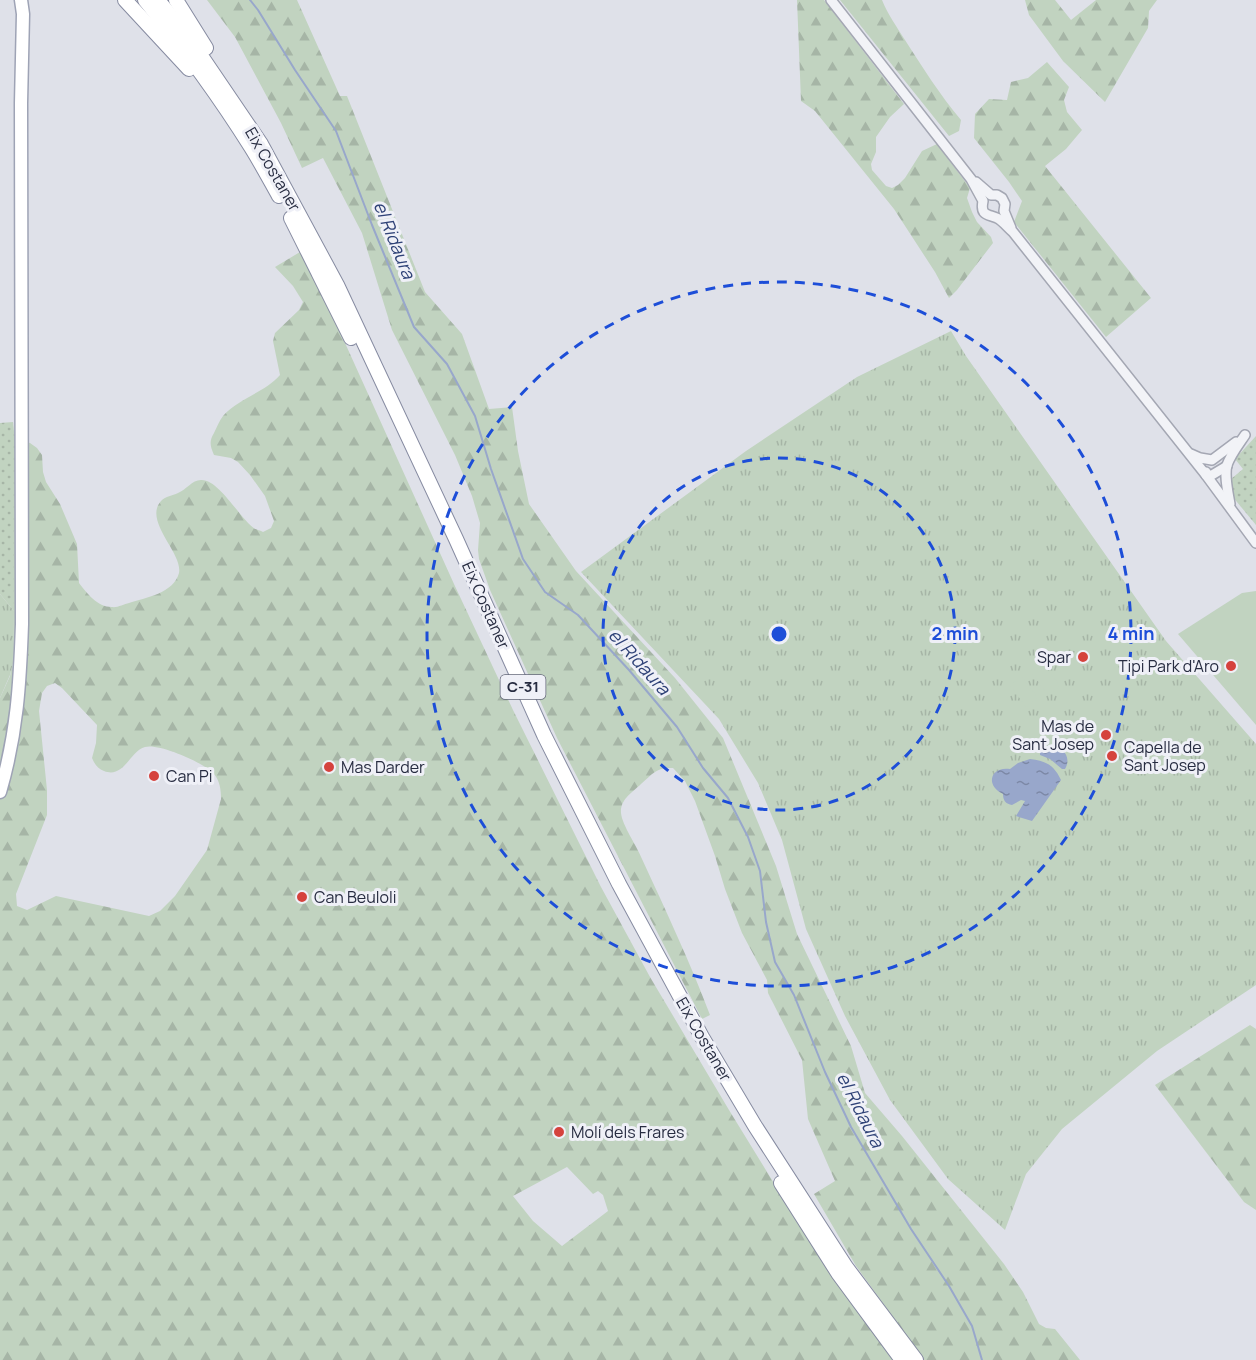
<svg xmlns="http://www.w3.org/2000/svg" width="1256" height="1360" viewBox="0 0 1256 1360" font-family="Manrope,sans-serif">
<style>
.grass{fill:url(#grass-dots)}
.forest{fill:url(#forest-firs);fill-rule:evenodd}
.park{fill:url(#park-tufts)}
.garden{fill:#c1d3c0}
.water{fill:url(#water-ripples)}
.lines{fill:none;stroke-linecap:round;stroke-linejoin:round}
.stream{stroke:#98a7cb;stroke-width:2}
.tertiary-casing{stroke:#a4a7b3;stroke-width:12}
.primary-casing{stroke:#9ea3b5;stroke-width:15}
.motorway-casing{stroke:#868ba1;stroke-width:16}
.tertiary{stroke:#f2f3f7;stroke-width:9}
.primary{stroke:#fff;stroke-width:12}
.motorway{stroke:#fff;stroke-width:14}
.ring{fill:none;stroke:#1d4ed8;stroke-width:3;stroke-dasharray:10 8}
.poi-dot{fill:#d5423d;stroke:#eff0f7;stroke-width:2}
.labels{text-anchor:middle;stroke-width:6;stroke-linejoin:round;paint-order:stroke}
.shield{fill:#eff0f7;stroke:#636778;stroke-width:1.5}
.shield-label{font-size:15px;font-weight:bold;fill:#272c41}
.street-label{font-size:16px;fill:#272c41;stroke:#eff0f7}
.poi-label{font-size:16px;fill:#272c41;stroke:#eff0f7;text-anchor:start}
.water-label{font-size:18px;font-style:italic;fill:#2f4277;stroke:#eff0f7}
.centre{fill:#1d4ed8;stroke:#eff0f7;stroke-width:3}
.ring-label{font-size:18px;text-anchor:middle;font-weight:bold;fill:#1d4ed8;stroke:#eff0f7;stroke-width:6;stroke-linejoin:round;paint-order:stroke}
</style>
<defs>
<pattern id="grass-dots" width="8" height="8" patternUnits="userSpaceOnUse" patternTransform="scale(1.5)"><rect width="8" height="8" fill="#c1d3c0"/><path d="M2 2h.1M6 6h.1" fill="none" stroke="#a6b5a6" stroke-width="1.8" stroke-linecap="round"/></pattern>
<pattern id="forest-firs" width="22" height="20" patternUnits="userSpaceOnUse" patternTransform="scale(1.5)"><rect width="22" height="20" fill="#c1d3c0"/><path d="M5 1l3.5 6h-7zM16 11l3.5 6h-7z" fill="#a6b5a6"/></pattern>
<pattern id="park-tufts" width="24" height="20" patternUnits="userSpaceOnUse" patternTransform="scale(1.5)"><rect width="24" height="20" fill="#c1d3c0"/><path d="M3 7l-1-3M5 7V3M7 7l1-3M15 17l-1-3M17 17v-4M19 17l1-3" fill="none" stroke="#a6b5a6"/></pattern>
<pattern id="water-ripples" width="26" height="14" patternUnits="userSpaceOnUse" patternTransform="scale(1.5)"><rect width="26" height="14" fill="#98a7cb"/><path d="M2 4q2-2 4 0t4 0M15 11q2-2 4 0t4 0" fill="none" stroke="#7c88a6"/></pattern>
</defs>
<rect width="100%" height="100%" fill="#dfe1e9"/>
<!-- grass -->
<g class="grass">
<polygon points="13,422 15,440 14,611 0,594 0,423"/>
<polygon points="1256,436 1256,525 1232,496 1231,479 1243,469 1235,459"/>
</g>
<!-- forest -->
<g class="forest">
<path d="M207,0H297L340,96H347L425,292L462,334L489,409L512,407L518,451L529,504L576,571L675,678L723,738L776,866L797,934L851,1046L865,1093L902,1136L1004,1264L1023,1292L1039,1324L1046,1328L1055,1329L1080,1360H924L856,1266L814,1194L835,1181L808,1119L802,1060L768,993L767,980L742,933L725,889L715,856L695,801L685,781L673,768C666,768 661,768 655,772C650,775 646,780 641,784C633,792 620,799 621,813C622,825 637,846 642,859C666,911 690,962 710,1015L702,1019L557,738L490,590L479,559L478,550L480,523L472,496L455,455L392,330L362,233L323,158L302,168L281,123L235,37Z"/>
<polygon points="797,0 824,0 904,104 890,117 876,137 876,152 871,164 872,170 886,186 892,188 898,185 905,178 922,151 937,144 970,188 967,198 972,212 977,222 991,237 993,243 957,290 949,298 935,272 894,209 815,111 801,101"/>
<path d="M840,0H882C888,15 897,27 905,40C923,68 940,95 961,120L959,131L949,136Z"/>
<polygon points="1025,0 1055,0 1071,20 1096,0 1157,0 1149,11 1148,28 1105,102 1063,61 1029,15"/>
<polygon points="1047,62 1069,87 1064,100 1067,112 1082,130 1066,149 1045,166 1151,298 1106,337 1014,222 1022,201 1009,182 974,138 975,114 989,99 1007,100 1011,82 1028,78"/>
<path d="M300,252L336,323L454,584L513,710L601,887L650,977L729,1110L810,1242L894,1360H0V698L10,676L13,663L15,440L30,443L37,448L42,455L43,472L46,482L60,504L77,544L79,583C87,593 97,607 112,607C117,608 124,604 129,603C145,598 174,593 179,573C183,553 143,521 161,501C166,496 172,496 178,493C186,490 192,480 201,480C219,479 240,519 255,529C256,529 261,531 263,532L271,528L274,521L265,496L250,475L238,462L231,458L214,455C210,446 209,441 214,433C217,427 219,421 223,416C239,398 264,393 280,375L273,341L275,333L299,310L303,302L293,286L275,267ZM55,683L62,688L97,725L96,743L92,758C95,765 98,769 104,771C124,779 130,751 145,747C159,743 204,763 213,773C220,780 221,790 221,799L207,850L175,896L160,911L149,916L56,896L27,910L17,906L16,894L47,815V790L39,711L42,693L47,686ZM567,1167L593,1194L598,1191L603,1195L608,1211L562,1246L533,1221L513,1196Z"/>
<polygon points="1250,1025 1256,1029 1256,1210 1244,1202 1155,1085"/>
</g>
<!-- park -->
<g class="park">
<polygon points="951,331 966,356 1166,641 1256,744 1256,985 1157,1051 1062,1129 1026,1174 1005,1230 948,1179 890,1100 845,1016 806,929 782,840 758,783 719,719 581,572 746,451 857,377"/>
<polygon points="0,594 14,611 13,663 10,675 0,698"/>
</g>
<!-- garden -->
<g class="garden">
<polygon points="1256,591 1256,725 1178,634 1242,593"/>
<polygon points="1044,665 1060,686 1048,695 1032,673"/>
<polygon points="1022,677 1038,698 1026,707 1010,685"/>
<polygon points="1171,729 1187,752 1162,771 1145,748"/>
</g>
<!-- water -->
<g class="water">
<path d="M1051,745C1063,747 1072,757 1065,769H1062L1050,759L1040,755V752L1041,749Z"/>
<path d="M1030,759C1046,761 1054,765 1061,780L1032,821L1022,818L1016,816L1025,801L1021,800L1012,805C1006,804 1003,801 1003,794C985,786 990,766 1010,769L1018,763Z"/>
</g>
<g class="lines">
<!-- stream -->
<polyline class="stream" points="250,0 258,10 295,70 336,131 372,225 414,327 447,364 475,416 491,469 523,559 545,592 578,615 629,670 677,727 703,768 728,798 748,837 760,871 766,922 775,962 794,995 825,1072 851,1127 911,1229 949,1286 972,1326 982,1360"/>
<!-- tertiary casing -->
<g class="tertiary-casing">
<g id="tertiary">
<path d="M831,0L971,179L983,201C980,216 988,214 997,218C1003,221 1008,228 1013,232L1206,475L1256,543"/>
<polyline points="976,182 991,195 997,195 1002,198 1005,204 1004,211 1011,228"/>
<polyline points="1191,454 1200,458 1212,460 1236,442"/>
<polyline points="1206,472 1206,475 1212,475 1227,466"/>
<path d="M1230,504C1228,492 1224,476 1227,465C1231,454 1239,444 1245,435"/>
</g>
</g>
<!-- primary casing -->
<g class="primary-casing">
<path id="primary" d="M0,792C17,734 20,683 22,624L21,103L23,14L21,0"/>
</g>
<!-- motorway casing -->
<g class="motorway-casing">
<g id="motorway">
<polyline points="125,0 189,69"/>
<path d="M145,0C183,47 219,96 251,147C261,163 270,180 279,196"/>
<polyline points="158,0 191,41 261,144 337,285 456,539 544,735 619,884 702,1037 755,1126 846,1267 916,1360"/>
<polyline points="176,0 206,48"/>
<polyline points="291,218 351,338"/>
<polyline points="781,1183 838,1273 902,1360"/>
</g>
</g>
<!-- tertiary -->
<use href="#tertiary" class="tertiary"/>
<!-- primary -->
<use href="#primary" class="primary"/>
<!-- motorway -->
<use href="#motorway" class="motorway"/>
</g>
<!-- distance rings -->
<g class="ring">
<circle cx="779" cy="634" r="176"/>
<circle cx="779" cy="634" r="352"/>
</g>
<!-- markers -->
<g class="poi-dot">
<circle cx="1083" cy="657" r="6"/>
<circle cx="1231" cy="666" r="6"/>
<circle cx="1106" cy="735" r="6"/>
<circle cx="1112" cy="756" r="6"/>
<circle cx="329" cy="767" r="6"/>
<circle cx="154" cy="776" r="6"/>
<circle cx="302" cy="897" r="6"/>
<circle cx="559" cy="1132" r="6"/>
</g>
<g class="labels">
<!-- shield labels -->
<rect class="shield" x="500.5" y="675" width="45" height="24" rx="4.5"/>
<g class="shield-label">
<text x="523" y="692">C-31</text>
</g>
<!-- street labels -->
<g class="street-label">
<text transform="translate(273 169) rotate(60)" y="6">Eix Costaner</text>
<text transform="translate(486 605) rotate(66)" y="6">Eix Costaner</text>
<text transform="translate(704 1039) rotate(60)" y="6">Eix Costaner</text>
</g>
<!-- poi labels -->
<g class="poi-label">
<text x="1071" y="663" text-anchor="end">Spar</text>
<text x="1219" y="672" text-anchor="end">Tipi Park d'Aro</text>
<text x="1094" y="732" text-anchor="end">Mas de<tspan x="1094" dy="18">Sant Josep</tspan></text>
<text x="1124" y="753">Capella de<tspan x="1124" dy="18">Sant Josep</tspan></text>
<text x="341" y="773">Mas Darder</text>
<text x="166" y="782">Can Pi</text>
<text x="314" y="903">Can Beuloli</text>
<text x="571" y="1138">Molí dels Frares</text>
</g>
<!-- water labels -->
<g class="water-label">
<text transform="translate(394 240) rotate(68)" y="6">el Ridaura</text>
<text transform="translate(639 662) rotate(48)" y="6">el Ridaura</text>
<text transform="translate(860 1110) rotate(63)" y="6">el Ridaura</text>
</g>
</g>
<circle cx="779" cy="634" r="9" class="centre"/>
<g class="ring-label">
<text x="955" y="640">2 min</text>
<text x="1131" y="640">4 min</text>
</g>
</svg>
